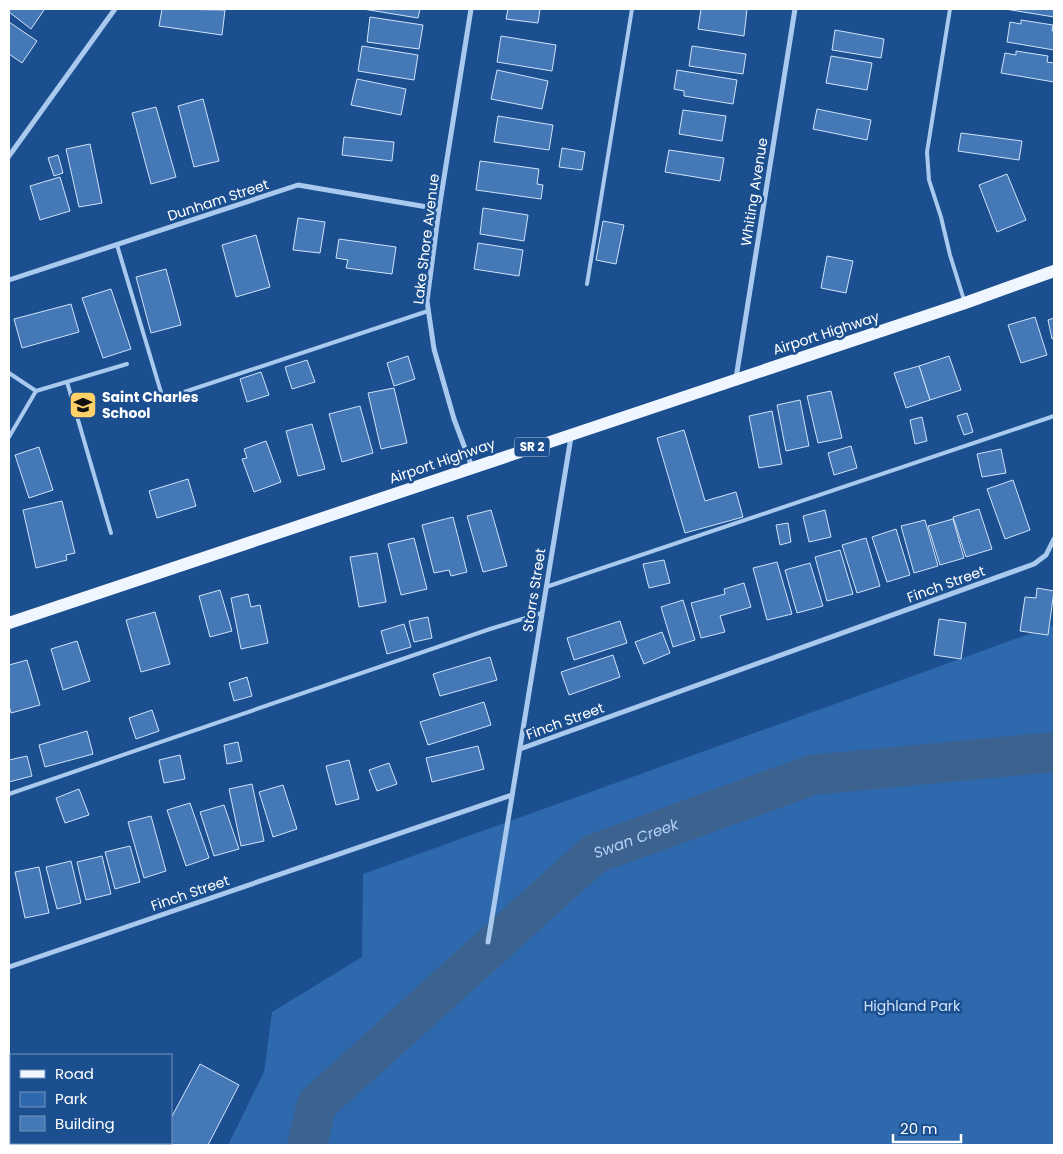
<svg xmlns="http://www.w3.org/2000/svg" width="1063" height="1154" viewBox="0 0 1063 1154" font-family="Poppins,sans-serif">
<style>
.green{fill:#2e69ad}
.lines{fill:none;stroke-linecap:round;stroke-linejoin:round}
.river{stroke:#3c6290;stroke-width:40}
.building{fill:#4478b7;stroke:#cfe3fa}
.service{stroke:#a9c9ee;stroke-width:4}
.minor{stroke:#a9c9ee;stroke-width:5}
.primary{stroke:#f0f6ff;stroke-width:12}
.labels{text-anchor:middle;stroke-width:5;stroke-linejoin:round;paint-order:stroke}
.shield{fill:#1b4f8f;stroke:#bbcadd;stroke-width:1}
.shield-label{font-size:12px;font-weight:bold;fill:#fff}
.street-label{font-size:14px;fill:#fff;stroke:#1b4f8f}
.poi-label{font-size:14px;font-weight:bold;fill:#fff;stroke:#1b4f8f;text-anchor:start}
.park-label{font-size:14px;fill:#cfe3fa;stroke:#1b4f8f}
.water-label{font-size:15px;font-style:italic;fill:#b5d3f5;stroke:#1b4f8f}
</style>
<rect width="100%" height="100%" fill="#1b4f8f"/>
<!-- green -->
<g class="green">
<polygon points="1054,625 1054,1145 228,1145 264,1072 272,1012 362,957 363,874"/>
<polygon points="11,1081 11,1143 121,1143 119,1145 9,1145 9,1083"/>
</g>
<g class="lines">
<!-- river -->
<path class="river" id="s1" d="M307,1145L317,1104L594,854L812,775L1054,752"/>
</g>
<!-- building -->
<g class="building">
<polygon points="9,9 42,9 44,10 31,29 9,12"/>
<polygon points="162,9 225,10 222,35 159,26"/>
<polygon points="363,9 420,9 418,18"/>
<polygon points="508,9 540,9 538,23 506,19"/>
<polygon points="701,9 747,9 744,36 698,29"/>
<polygon points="1005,9 1054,9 1054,17"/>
<polygon points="370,17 423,25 419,49 367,42"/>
<polygon points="1021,20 1053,25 1052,31 1054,31 1054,50 1007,42 1010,22 1021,24"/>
<polygon points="9,22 37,41 22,63 9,54"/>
<polygon points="835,30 884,39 881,58 832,50"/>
<polygon points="501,36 556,45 552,71 497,62"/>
<polygon points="362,46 418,55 414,80 358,71"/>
<polygon points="692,46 746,54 743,74 689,66"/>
<polygon points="1016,51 1048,56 1047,62 1054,63 1054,82 1001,73 1005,53 1016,55"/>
<polygon points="831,56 872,63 867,90 826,83"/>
<polygon points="497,70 548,81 542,109 491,99"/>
<polygon points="677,70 737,80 733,104 684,96 684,91 674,89"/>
<polygon points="357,79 406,89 401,115 351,105"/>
<polygon points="203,99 219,161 194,167 178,106"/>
<polygon points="156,107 176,177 151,184 132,113"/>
<polygon points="817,109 871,120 867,140 813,129"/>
<polygon points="683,110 726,116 722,141 679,134"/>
<polygon points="498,116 553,125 549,150 494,142"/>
<polygon points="961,133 1022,141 1019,160 958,151"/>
<polygon points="344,137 394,142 392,161 342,155"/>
<polygon points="90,144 102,203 79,207 66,149"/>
<polygon points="562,148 585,152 582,170 559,167"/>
<polygon points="669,150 724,158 720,181 665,172"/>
<polygon points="58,155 63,173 54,176 48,158"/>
<polygon points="480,161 539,169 537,184 543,185 541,199 476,190"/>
<polygon points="1007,174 1026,220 997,232 979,185"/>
<polygon points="60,177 70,211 40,220 30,186"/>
<polygon points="483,208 528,215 524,241 480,234"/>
<polygon points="298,218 325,222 320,253 293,250"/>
<polygon points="603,221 624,225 616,264 596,260"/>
<polygon points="256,235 270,287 236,297 222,245"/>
<polygon points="339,239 396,247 392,274 346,268 348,260 336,258"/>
<polygon points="478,243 523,250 519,276 474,269"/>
<polygon points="827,256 853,261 846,293 821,288"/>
<polygon points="166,269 181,325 151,333 136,277"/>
<polygon points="111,289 131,349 103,358 82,298"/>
<polygon points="71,304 79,332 22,348 14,319"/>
<polygon points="1035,317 1047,355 1021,363 1008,325"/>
<polygon points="1054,318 1054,338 1052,339 1048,320"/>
<polygon points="408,356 415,379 394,386 387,363"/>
<polygon points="949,356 961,390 930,400 919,366"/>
<polygon points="307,360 315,382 292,389 285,367"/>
<polygon points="919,366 930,400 906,408 894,373"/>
<polygon points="261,372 269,395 247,402 240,379"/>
<polygon points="394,388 407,443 381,449 368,393"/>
<polygon points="831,391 842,438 818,443 807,396"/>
<polygon points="800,400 809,446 786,451 777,405"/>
<polygon points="360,406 373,453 342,462 329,414"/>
<polygon points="772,411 782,464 759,468 749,416"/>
<polygon points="967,413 973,432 964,435 957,416"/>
<polygon points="922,417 927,441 915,444 910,420"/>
<polygon points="312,424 325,469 298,476 286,431"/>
<polygon points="684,430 705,501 736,492 743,517 685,533 657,438"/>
<polygon points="266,441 281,482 254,492 242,459 247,458 244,449"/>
<polygon points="851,446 857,468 834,475 828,453"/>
<polygon points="39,447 53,490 29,498 15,455"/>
<polygon points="1001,449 1006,473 982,477 977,454"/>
<polygon points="188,479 196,506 157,518 149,491"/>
<polygon points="1013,480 1030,530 1005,539 987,489"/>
<polygon points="62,501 75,553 66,555 67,560 36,568 23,510"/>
<polygon points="979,509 992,549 966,557 953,517"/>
<polygon points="491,510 507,566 483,572 467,516"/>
<polygon points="825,510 831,537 809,542 803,516"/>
<polygon points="453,517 467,572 451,576 449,570 434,573 422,525"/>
<polygon points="953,519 964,558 940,565 928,526"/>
<polygon points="925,520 938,566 914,573 901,526"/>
<polygon points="788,523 791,542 780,545 776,525"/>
<polygon points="896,529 910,575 887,582 872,537"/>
<polygon points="414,538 427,589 401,595 388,544"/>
<polygon points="866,538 880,586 857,593 842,545"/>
<polygon points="840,550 853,594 827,601 815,557"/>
<polygon points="377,553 386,602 359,607 350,557"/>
<polygon points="664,560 670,583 649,588 643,564"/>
<polygon points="777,562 792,614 767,620 753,568"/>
<polygon points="810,563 823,606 797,613 785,570"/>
<polygon points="744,583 751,607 720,616 725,632 701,638 691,603 725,594 724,589"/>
<polygon points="1037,588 1054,591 1048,635 1020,631 1025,597 1036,598"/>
<polygon points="220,590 232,631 210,637 199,596"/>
<polygon points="248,594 251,607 260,605 268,643 241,649 231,598"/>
<polygon points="683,600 695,640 673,647 661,607"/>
<polygon points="155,612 170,664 141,672 126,620"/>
<polygon points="428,617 432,638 414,642 409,621"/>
<polygon points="939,619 966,623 961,659 934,655"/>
<polygon points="620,621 627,643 574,660 567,638"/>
<polygon points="404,624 411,647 387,654 381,631"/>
<polygon points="662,632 670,653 644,664 635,642"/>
<polygon points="77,641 90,681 63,690 51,649"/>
<polygon points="613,655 620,677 569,695 561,672"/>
<polygon points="490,657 497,680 440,696 433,674"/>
<polygon points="27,660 40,705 11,713 9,706 9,665"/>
<polygon points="247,677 252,696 234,701 229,683"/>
<polygon points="484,702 491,725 428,745 420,722"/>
<polygon points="152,710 159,731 136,739 129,718"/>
<polygon points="87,731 93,754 45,767 39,745"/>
<polygon points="238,742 242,761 227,764 224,745"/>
<polygon points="478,746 484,769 432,782 426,758"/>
<polygon points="180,755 185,779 164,783 159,760"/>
<polygon points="27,756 32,776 9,782 9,760"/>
<polygon points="349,760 359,799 336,805 326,766"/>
<polygon points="389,763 397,784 377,791 369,770"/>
<polygon points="252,784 264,841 241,846 229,789"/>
<polygon points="283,785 297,829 273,837 259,792"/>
<polygon points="79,789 89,815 65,823 56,798"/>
<polygon points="190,803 209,858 186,866 167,810"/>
<polygon points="224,805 239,849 214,856 200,812"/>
<polygon points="151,816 166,871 144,878 128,822"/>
<polygon points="130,846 140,882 115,889 105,852"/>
<polygon points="102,856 111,894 86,900 77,862"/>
<polygon points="71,861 81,903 57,909 46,867"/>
<polygon points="39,867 49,913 25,918 15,872"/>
<polygon points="200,1064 239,1085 208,1145 157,1145 158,1143 171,1143 171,1118"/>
</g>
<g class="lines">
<!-- service -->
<g class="service">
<polyline points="950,9 927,152 929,180 941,217 950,255 964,300"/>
<polyline points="117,245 163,399 428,311"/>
<polyline points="587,284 632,9"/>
<polyline points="9,373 36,391 127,364"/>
<polyline points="67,382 111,533"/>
<polyline points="9,437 36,391"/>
<polyline points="546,587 1054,416"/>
<polyline points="9,794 490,629 542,613"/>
</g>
<!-- minor -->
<g class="minor">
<polyline points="471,9 439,209 427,301 434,349 454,419 472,467"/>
<polyline points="9,156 115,9"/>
<polyline points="9,280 298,185 439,209"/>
<polyline points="736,378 795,9"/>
<polyline points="520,749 1034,564 1046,555 1054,539"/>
<polyline points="488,942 571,437"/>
<polyline points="9,967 512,795"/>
</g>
<!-- primary -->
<polyline class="primary" points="9,623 965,303 1054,271"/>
</g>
<!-- icons -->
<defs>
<g id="school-square" transform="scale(1.4375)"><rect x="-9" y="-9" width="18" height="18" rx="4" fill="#ffd166" stroke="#1b4f8f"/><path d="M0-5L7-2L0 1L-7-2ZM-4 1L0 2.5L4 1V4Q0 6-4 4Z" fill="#111"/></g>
</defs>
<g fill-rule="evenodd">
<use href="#school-square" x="83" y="405"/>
</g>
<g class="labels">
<!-- shield labels -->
<rect class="shield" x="514.5" y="437.5" width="35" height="19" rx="4"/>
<g class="shield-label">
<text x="532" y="451">SR 2</text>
</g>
<!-- street labels -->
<g class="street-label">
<text transform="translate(754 192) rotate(-81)" y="5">Whiting Avenue</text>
<text transform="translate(218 200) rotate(-18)" y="5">Dunham Street</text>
<text transform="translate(426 239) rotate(-83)" y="5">Lake Shore Avenue</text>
<text transform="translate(826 333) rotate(-18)" y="5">Airport Highway</text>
<text transform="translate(442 461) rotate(-19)" y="5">Airport Highway</text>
<text transform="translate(946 584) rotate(-20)" y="5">Finch Street</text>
<text transform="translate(534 590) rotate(-81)" y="5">Storrs Street</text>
<text transform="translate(565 721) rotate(-20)" y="5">Finch Street</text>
<text transform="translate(190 893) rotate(-19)" y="5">Finch Street</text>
</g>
<!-- poi labels -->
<g class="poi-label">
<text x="102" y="402">Saint Charles<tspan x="102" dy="16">School</tspan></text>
</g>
<!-- park labels -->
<g class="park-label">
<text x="912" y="1011">Highland Park</text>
</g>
<!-- water labels -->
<g class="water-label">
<text dy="5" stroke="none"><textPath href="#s1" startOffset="460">Swan Creek</textPath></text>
</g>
</g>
<!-- border -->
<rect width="1063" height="1154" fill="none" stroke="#ffffff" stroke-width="20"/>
<!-- legend -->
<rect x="10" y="1054" width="162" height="90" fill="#1b4f8f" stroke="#7695bc"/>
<rect x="20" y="1070" width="25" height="8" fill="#f0f6ff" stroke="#7695bc"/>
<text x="55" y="1079" font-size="15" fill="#ffffff">Road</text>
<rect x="20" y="1092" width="25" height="15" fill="#2e69ad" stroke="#7695bc"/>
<text x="55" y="1104" font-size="15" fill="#ffffff">Park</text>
<rect x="20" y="1116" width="25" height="15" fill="#4478b7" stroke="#7695bc"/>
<text x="55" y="1129" font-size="15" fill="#ffffff">Building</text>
<!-- scale -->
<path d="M893 1134v8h68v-8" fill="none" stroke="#ffffff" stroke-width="2.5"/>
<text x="900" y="1134" font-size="15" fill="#ffffff" stroke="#1b4f8f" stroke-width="4" paint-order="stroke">20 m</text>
</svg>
